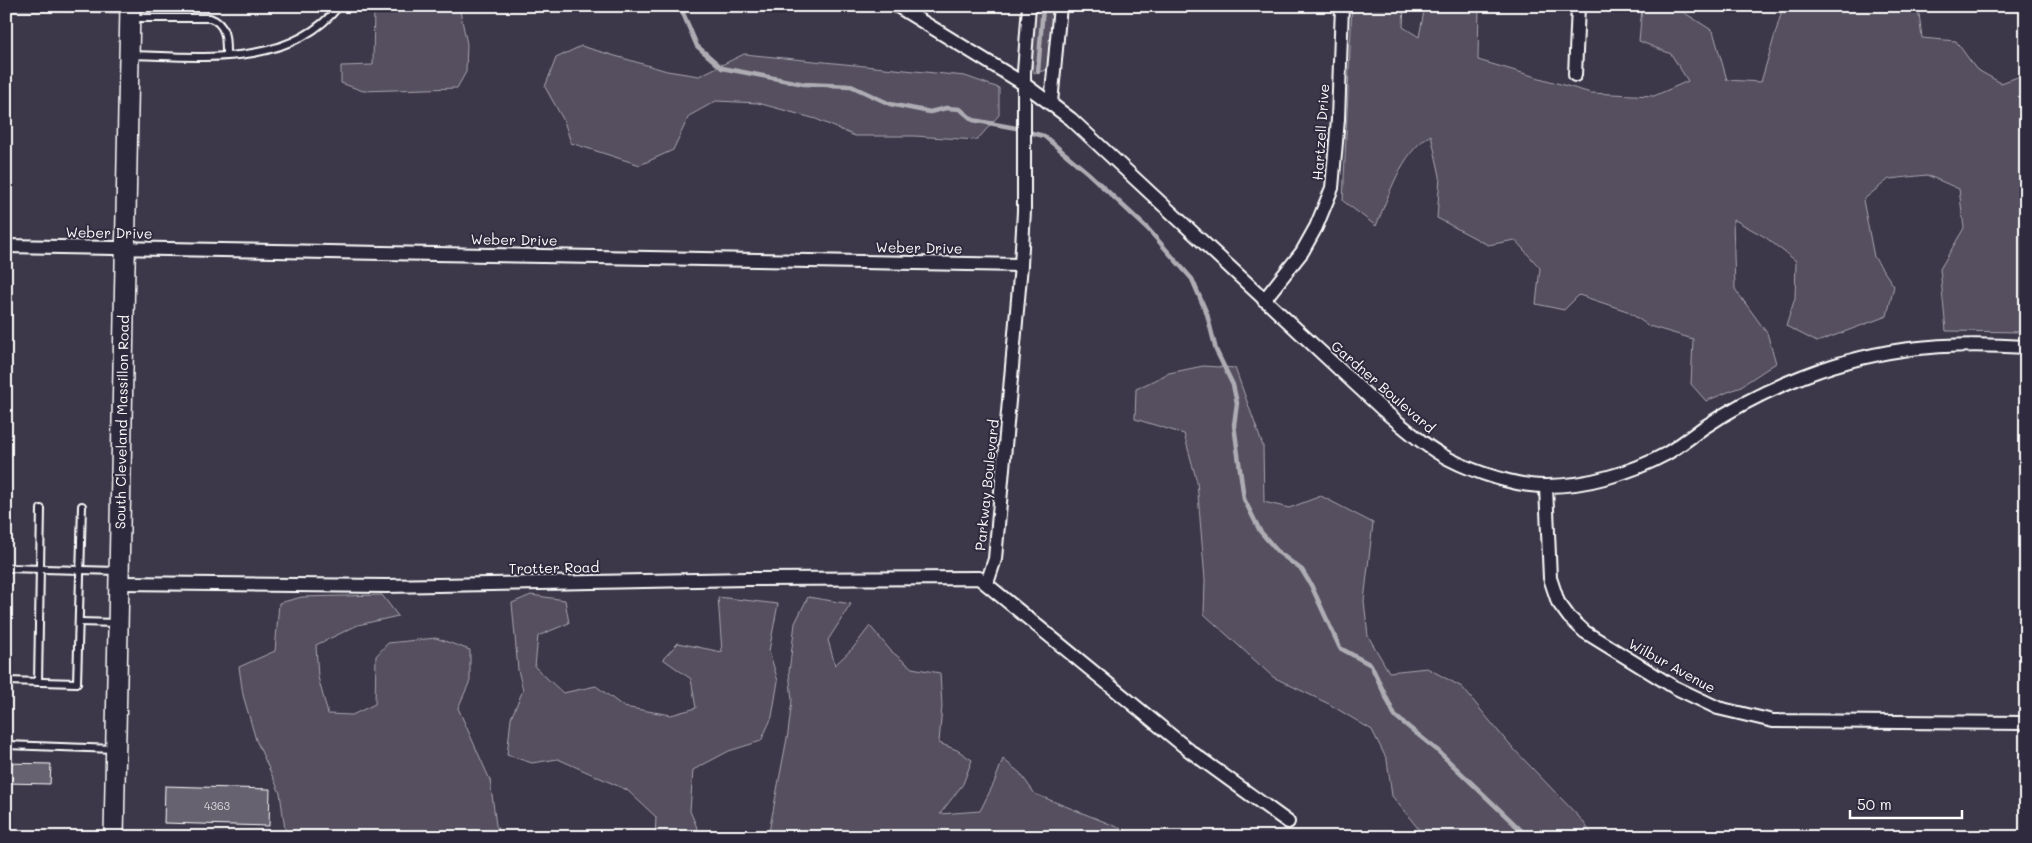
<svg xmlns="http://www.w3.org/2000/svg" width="2032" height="843" viewBox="0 0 2032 843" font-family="Mali,sans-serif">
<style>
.green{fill:#555060;stroke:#aaa8b0}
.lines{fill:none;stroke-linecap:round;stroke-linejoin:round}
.stream{stroke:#afadb4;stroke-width:4.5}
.building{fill:#666270;stroke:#fff}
.lane-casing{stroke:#fff;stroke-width:10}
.street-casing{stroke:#fff;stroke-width:16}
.secondary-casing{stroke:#fff;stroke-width:22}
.lane{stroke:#2f2a3d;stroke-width:6}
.street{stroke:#2f2a3d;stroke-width:12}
.secondary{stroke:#2f2a3d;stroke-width:19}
.labels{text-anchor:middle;stroke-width:4;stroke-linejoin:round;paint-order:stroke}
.number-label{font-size:11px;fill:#d9d8db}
.street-label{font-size:14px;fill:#fff;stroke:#2f2a3d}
</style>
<rect width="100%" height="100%" fill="#3c3749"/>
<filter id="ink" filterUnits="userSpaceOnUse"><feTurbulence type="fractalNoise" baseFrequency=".02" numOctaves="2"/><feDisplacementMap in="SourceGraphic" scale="10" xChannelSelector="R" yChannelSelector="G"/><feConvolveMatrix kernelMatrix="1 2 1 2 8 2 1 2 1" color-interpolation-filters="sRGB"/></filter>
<g filter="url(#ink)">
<!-- green -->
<g class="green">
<polygon points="6,6 119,6 119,13 6,11"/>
<polygon points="374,6 459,6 467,44 466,72 457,88 363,91 341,83 341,66 373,65"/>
<polygon points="1036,6 1054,6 1047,70 1034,73 1031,59"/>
<path d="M1352,6H1404L1403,27L1419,37L1425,6H1479L1478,60L1591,93L1654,96L1688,81L1671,54L1639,41L1642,7L1677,8L1713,31L1727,80L1761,82L1781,14L1780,6H1918L1922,38L1956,41L1976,69L2001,83L2026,74V332L1946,331L1940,269L1964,228L1959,189L1927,175L1889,179L1863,200L1874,257L1894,286L1887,316L1817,342L1786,326L1795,298L1796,261L1765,237L1733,219L1735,289L1767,333L1776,363L1738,388L1706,401L1691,384L1693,339L1649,326L1627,311L1579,295L1564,310L1536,304L1540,268L1515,240L1488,245L1437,218L1440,176L1431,135C1401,152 1389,196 1376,226L1343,201Z"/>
<polygon points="581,46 667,71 699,76 744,54 965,76 999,88 999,115 977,140 914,136 855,136 816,119 758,103 716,101 689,116 673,150 640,165 571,143 564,121 545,87 556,58"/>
<polygon points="1203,366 1235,368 1263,446 1264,502 1289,508 1321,496 1373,523 1364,601 1368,636 1389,672 1427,668 1462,687 1508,743 1581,819 1594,837 1425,837 1392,796 1387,760 1372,730 1329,704 1273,677 1204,614 1205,580 1197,482 1184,434 1135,419 1136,389 1169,373"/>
<polygon points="382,595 398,616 358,625 316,645 318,677 328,714 352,715 375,704 376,656 388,643 436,638 470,650 470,681 458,708 490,780 496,825 501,837 286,837 280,793 256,740 243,695 239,667 275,651 279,603 302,597"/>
<polygon points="531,595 565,600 569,623 538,636 535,667 563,693 596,686 624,707 671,715 696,708 691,679 663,659 678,643 722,652 718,597 778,604 769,651 778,681 772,717 761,741 729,751 693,770 690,811 701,837 655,837 656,817 627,790 558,759 532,763 507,755 511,718 523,690 518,670 512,603"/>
<polygon points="808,597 851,604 828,640 835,665 853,648 870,626 891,651 912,668 940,673 942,706 939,743 957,750 972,760 963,784 940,814 980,811 994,783 1003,759 1020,773 1035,794 1130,832 1135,837 768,837 788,733 792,700 789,672 795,623"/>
</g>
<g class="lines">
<!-- stream -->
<g class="stream">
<polyline points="680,6 697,46 722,68 804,84 851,86 890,104 930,112 946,108 960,109 973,120 1016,128"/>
<polyline points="1038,72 1043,6"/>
<polyline points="1032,133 1044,136 1088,173 1148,229 1192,279 1207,314 1216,350 1233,385 1237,403 1234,425 1244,499 1260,531 1278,552 1302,570 1311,585 1340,648 1371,665 1395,716 1437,750 1528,837"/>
</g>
</g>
<!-- building -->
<g class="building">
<polygon points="6,763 51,764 50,784 6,783"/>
<polygon points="165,786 270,789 269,826 164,823"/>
</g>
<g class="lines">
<!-- lane casing -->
<g class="lane-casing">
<g id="lane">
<path d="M131,18H210C227,24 226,40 226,56"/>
<path d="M132,55C201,57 290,68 339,6"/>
<polyline points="6,568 118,571"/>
<polyline points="79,622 117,623"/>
<polyline points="6,681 77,683 82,506"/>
<polyline points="38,682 41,509"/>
<polyline points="6,745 115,749"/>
</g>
</g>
<!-- street casing -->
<g class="street-casing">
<g id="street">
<path d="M897,6L1024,84L1071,119L1382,409C1404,427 1424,446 1449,459C1474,472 1518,487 1547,486C1586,486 1631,473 1666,454C1679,446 1691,437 1703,428C1730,410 1760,394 1789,382C1869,348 1941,341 2026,347"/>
<polyline points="1575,75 1578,6"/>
<polyline points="1051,103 1060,6"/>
<polyline points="6,246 1021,265"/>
<polyline points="1264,300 1302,252 1316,227 1332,188 1338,119 1342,6"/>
<polyline points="1546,487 1550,578 1558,602 1569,617 1585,632 1674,687 1718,708 1773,721 2026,723"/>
<polyline points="119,583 386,586 748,579 979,578 1190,751 1288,822"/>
<polyline points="987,583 995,559 1021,265 1024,211 1024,72 1029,6"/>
</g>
</g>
<!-- secondary casing -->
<g class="secondary-casing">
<polyline id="secondary" points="114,837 130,6"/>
</g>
<!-- lane -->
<use href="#lane" class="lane"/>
<!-- street -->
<use href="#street" class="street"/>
<!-- secondary -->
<use href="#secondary" class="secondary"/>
</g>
</g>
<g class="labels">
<!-- number labels -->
<g class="number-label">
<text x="217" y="810">4363</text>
</g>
<!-- street labels -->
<g class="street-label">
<text transform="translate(1321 132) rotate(-86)" y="5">Hartzell Drive</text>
<text transform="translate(109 233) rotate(1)" y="5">Weber Drive</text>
<text transform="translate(514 240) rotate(1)" y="5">Weber Drive</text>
<text transform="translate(919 248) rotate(1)" y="5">Weber Drive</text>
<text transform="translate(1383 387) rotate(41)" y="5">Gardner Boulevard</text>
<text transform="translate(122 422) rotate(-89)" y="5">South Cleveland Massillon Road</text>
<text transform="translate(987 485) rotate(-84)" y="5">Parkway Boulevard</text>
<text transform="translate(554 568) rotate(-1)" y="5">Trotter Road</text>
<text transform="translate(1672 666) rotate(29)" y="5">Wilbur Avenue</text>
</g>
</g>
<!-- margin -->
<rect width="2032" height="843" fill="none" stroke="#2f2a3d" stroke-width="25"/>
<rect x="12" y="12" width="2007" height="818" fill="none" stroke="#fff" stroke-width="2" filter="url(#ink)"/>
<!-- scale -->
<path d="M1850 810v8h112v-8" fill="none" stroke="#ffffff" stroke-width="2.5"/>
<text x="1857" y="810" font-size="15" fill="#ffffff" stroke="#2f2a3d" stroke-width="4" paint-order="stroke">50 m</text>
</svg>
